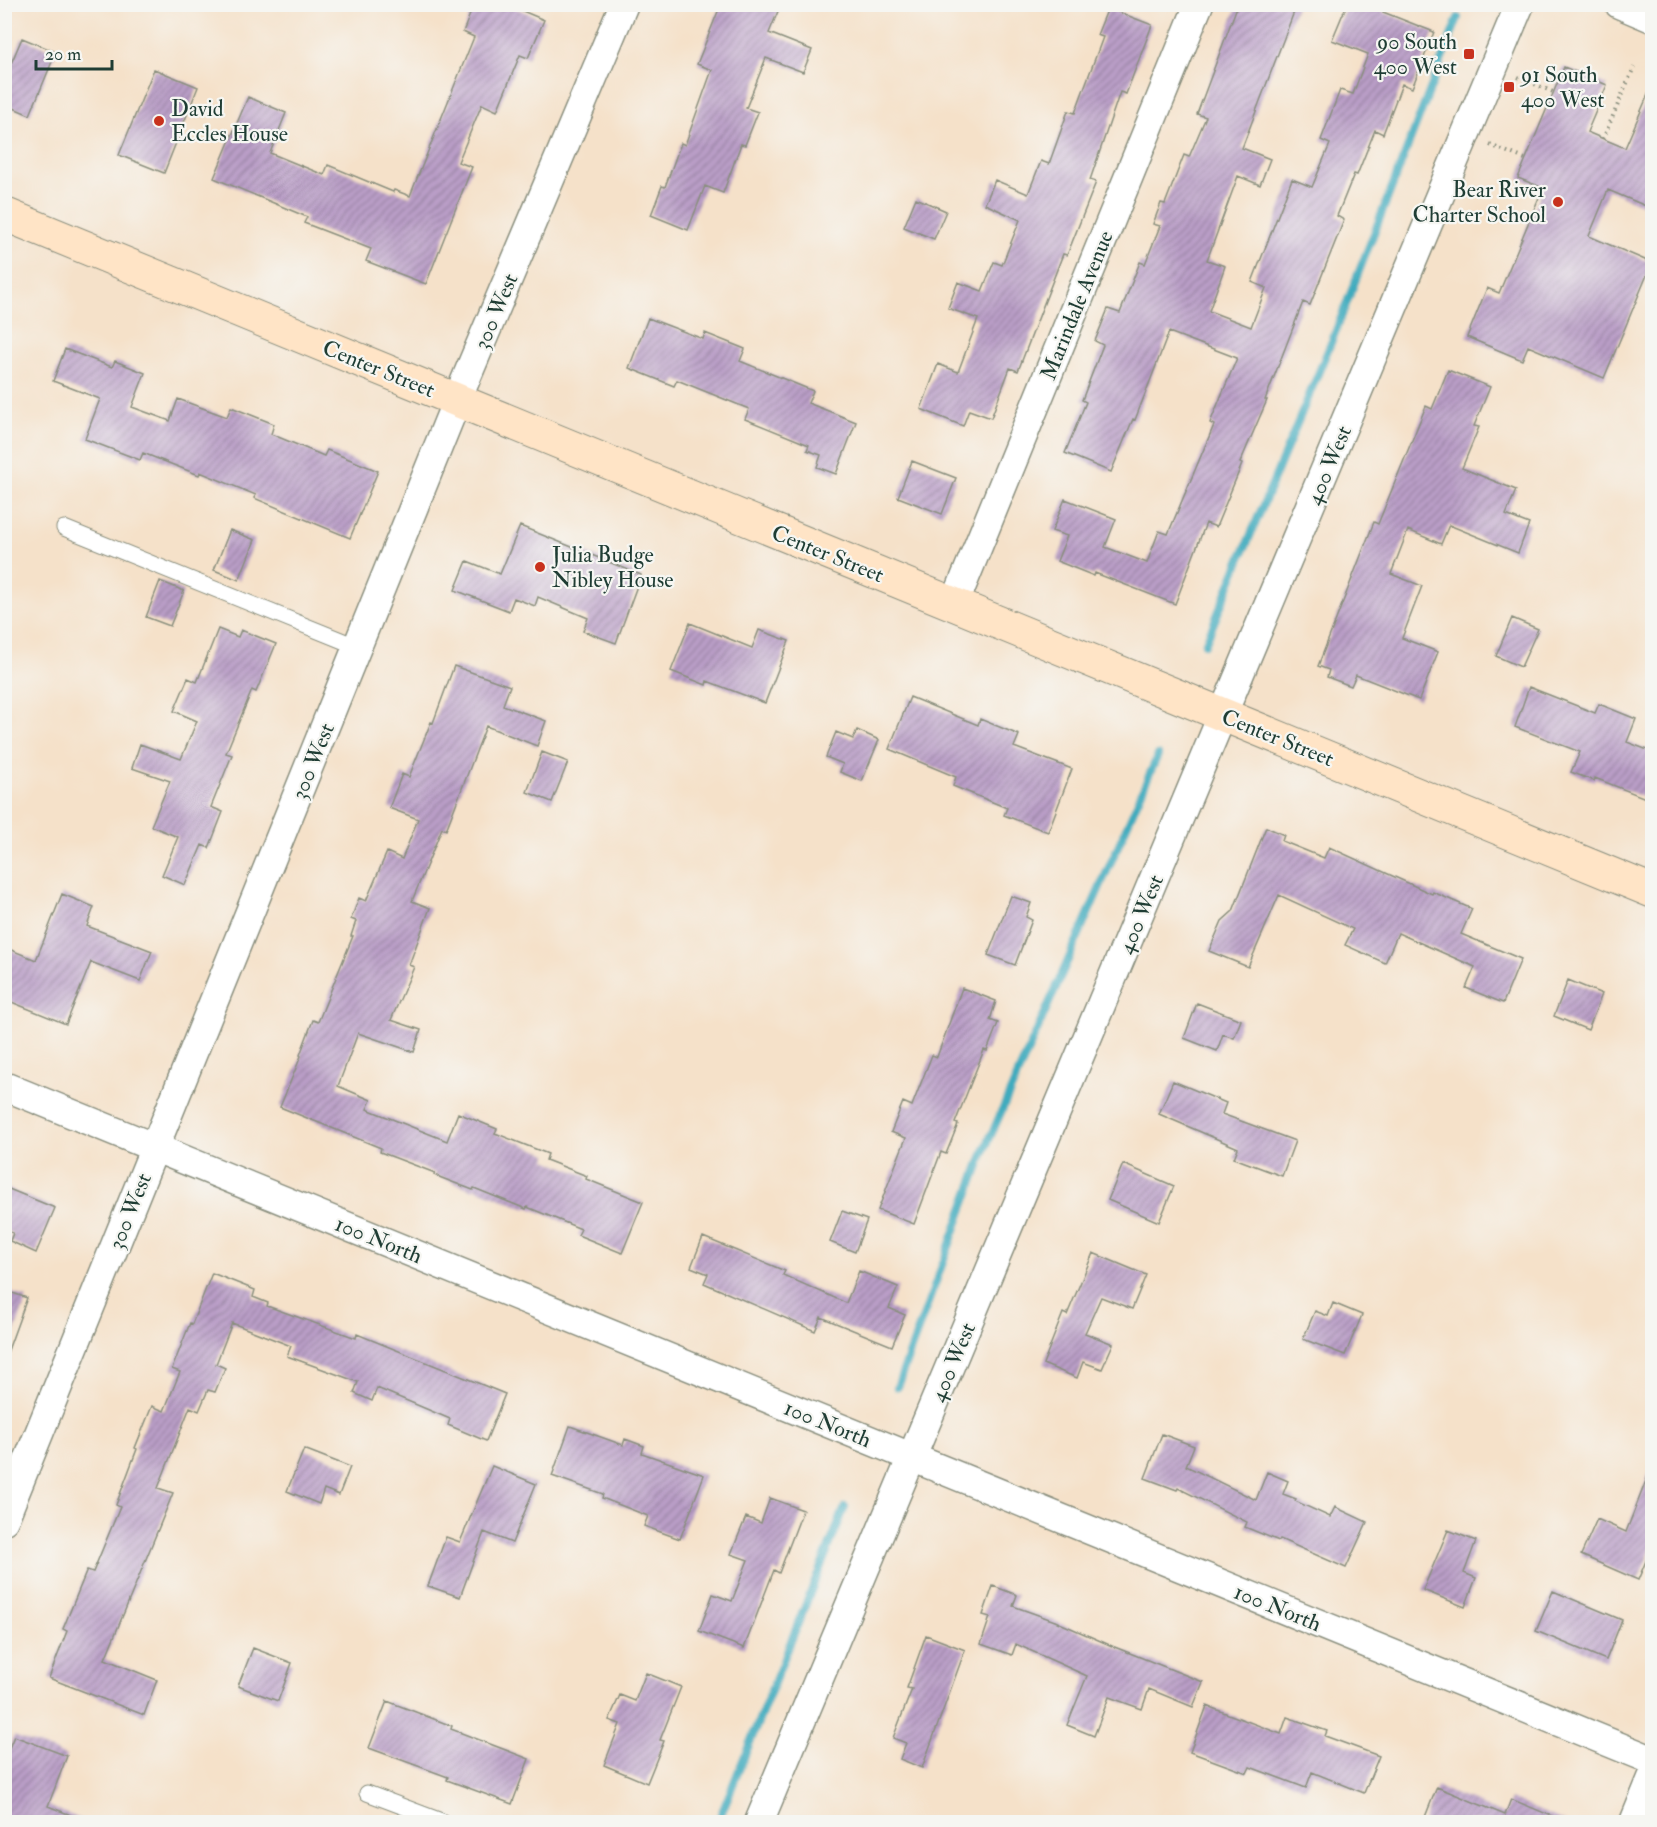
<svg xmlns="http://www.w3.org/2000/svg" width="1657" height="1827" font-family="'IM FELL Double Pica',serif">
<defs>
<pattern id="building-hatch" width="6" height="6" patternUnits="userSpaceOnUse" patternTransform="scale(1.5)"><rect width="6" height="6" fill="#ba9ec7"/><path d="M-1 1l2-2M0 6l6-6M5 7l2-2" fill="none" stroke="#9782a2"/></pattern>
</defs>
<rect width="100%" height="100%" fill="#f6f6f2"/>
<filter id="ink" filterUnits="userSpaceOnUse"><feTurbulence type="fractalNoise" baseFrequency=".0167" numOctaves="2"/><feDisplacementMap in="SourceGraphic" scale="12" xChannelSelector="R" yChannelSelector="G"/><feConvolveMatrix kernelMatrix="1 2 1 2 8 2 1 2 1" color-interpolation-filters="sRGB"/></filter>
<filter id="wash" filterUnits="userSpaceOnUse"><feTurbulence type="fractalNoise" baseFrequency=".008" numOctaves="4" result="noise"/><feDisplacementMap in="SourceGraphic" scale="24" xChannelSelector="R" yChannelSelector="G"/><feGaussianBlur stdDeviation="1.35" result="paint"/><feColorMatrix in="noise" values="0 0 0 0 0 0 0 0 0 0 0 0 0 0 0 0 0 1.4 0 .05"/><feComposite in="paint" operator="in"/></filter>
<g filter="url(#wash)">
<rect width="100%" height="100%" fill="#f5e1c9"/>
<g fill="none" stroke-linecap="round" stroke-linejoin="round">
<!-- stream -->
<path stroke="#3fabbe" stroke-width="8" d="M 1205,644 L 1333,338 L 1458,18
M 897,1387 L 985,1149 L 1158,755
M 718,1822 L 845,1507"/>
</g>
<g id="blocks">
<!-- building -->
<path fill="url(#building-hatch)" d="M 474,4 L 506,4 L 544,20 L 528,58 L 520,55 L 497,111 L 482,104 L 458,162 L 472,167 L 426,284 L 366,261 L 371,249 L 304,223 L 307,217 L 214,178 L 248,97 L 286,113 L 270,153 L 324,175 L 328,165 L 393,192 L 394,190 L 410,196 L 474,37 L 463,32 Z
M 721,4 L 781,4 L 769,33 L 812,50 L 803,72 L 766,58 L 746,108 L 758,112 L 745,145 L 741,144 L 723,193 L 705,186 L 688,230 L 651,215 L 662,186 L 665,187 L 681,143 L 685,145 L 712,70 L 697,64 Z
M 1238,4 L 1297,4 L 1242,148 L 1270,159 L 1260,185 L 1238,176 L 1207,260 L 1225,266 L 1209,311 L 1251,327 L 1266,288 L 1252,282 L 1292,179 L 1312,187 L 1330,144 L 1321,140 L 1340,90 L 1353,94 L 1368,54 L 1332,40 L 1347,4 L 1386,4 L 1383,12 L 1434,32 L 1412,88 L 1402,84 L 1383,134 L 1375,130 L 1357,175 L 1354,174 L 1337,216 L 1344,220 L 1310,305 L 1303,302 L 1265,400 L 1267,400 L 1240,463 L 1242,464 L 1216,527 L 1206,523 L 1175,604 L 1095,573 L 1094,576 L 1057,561 L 1067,536 L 1052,531 L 1065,499 L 1116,519 L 1105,547 L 1147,563 L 1159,531 L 1168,534 L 1214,425 L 1210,423 L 1237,358 L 1169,332 L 1135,420 L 1133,419 L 1111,472 L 1065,453 L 1086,402 L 1082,400 L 1103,345 L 1095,341 L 1108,309 L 1120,313 L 1140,262 L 1145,264 L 1160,226 L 1153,224 L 1161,203 L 1165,204 L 1184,155 L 1189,157 L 1206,117 L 1197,114 Z
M 1108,8 L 1152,25 L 1126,94 L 1120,92 L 1090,180 L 1096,182 L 1067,255 L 1063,254 L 1018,371 L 1010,368 L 991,418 L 969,410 L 963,426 L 921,409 L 938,364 L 958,372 L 978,319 L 948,308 L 958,282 L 982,291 L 994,262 L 1002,265 L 1020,220 L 985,204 L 995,180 L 1028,194 L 1041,161 L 1049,164 L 1068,111 L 1075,113 L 1103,37 L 1097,35 Z
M 22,38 L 56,52 L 30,115 L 4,104 L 4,80 Z
M 1564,67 L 1607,85 L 1587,132 L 1625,148 L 1653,83 L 1653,209 L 1608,190 L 1589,236 L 1652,263 L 1604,378 L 1528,346 L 1522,360 L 1467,337 L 1487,288 L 1499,293 L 1543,188 L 1518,178 Z
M 154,69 L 198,87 L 164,173 L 119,155 Z
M 916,198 L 946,211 L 934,239 L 904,227 Z
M 648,318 L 703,339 L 705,333 L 745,349 L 740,361 L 813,391 L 808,403 L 856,422 L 836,474 L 817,467 L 821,455 L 807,450 L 809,445 L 745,419 L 749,409 L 677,380 L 674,386 L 629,368 Z
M 65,349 L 112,367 L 115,361 L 145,373 L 132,407 L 170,421 L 178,399 L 227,417 L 231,407 L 274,424 L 271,434 L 324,456 L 327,450 L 378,471 L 350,538 L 254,498 L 256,495 L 200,472 L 199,475 L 143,453 L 140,460 L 85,439 L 100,399 L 53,381 Z
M 1448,370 L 1490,387 L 1474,426 L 1479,427 L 1462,468 L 1516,490 L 1506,515 L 1529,524 L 1518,553 L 1449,525 L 1441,544 L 1408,530 L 1391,574 L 1422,586 L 1402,638 L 1438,652 L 1419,700 L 1356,675 L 1351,686 L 1327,677 L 1329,670 L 1318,666 L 1374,522 L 1378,524 L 1426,406 L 1432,409 Z
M 912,461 L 956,478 L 942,514 L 898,497 Z
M 520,526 L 641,575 L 616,643 L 583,631 L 588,618 L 538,597 L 535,606 L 514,598 L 509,611 L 455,590 L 467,561 L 500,574 Z
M 230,530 L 255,540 L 239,580 L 214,570 Z
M 160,581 L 184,591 L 170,626 L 146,617 Z
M 1512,618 L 1538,629 L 1521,667 L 1496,656 Z
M 690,623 L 752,648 L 759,630 L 789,641 L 765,703 L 707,681 L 706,685 L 671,671 Z
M 218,629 L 238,637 L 241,630 L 276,644 L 256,692 L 252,690 L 226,753 L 232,755 L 211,807 L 223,812 L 209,848 L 202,845 L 185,885 L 162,875 L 178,837 L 151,826 L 170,781 L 132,768 L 140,744 L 181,759 L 197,721 L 174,711 L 188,678 L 197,682 Z
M 454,666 L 510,686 L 503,705 L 546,721 L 537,746 L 486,726 L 446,830 L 442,828 L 412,901 L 430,908 L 409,965 L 414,967 L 391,1020 L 421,1030 L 414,1052 L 358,1033 L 338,1086 L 371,1100 L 367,1109 L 447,1141 L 458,1113 L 497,1129 L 495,1133 L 548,1154 L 546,1160 L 587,1176 L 586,1179 L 643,1202 L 622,1253 L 578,1235 L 581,1229 L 527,1207 L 526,1209 L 474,1188 L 473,1190 L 434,1175 L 435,1173 L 380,1152 L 381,1148 L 280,1107 L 301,1056 L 300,1055 L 313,1020 L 318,1022 L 353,936 L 351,936 L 356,921 L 351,919 L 359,898 L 366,901 L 387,852 L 402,859 L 418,819 L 389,808 L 402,774 L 409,777 L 431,722 L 433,723 Z
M 1529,687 L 1595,713 L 1599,704 L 1636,719 L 1627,742 L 1653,752 L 1653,801 L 1595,778 L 1594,781 L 1571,772 L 1580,752 L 1515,727 Z
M 910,697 L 978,725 L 980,719 L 1019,735 L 1014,747 L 1072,769 L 1048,832 L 1004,815 L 1007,808 L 953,786 L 956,777 L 889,749 Z
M 857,730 L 879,740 L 862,781 L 840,772 L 843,764 L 826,757 L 836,732 L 853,739 Z
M 542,752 L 568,762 L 552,802 L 527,792 Z
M 1266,827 L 1284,835 L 1282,841 L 1324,858 L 1329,847 L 1432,894 L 1433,892 L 1472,909 L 1461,934 L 1521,959 L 1503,1003 L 1466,988 L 1475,967 L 1398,933 L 1385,963 L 1345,945 L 1353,929 L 1279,895 L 1248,967 L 1209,951 L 1222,921 L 1233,911 Z
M 62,894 L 94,907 L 87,926 L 152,951 L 140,981 L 91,962 L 66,1024 L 4,999 L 4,947 L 36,960 Z
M 1011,896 L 1031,903 L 1026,917 L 1032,920 L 1015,965 L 988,955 Z
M 1568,980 L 1602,994 L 1588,1030 L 1554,1016 Z
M 962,988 L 996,1001 L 990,1020 L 998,1023 L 987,1051 L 984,1050 L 955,1123 L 958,1124 L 946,1154 L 941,1152 L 914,1224 L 878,1210 L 906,1138 L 891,1132 L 903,1102 L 912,1106 L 932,1055 L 937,1057 Z
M 1197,1003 L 1241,1020 L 1234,1038 L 1223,1034 L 1217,1051 L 1184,1038 Z
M 1173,1081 L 1226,1103 L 1222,1114 L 1295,1141 L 1282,1176 L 1234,1158 L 1238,1148 L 1159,1114 Z
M 1123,1164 L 1174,1186 L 1159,1222 L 1108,1200 Z
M 4,1187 L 55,1208 L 36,1253 L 10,1241 L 13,1233 L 4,1230 Z
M 842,1211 L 867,1220 L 855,1252 L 830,1242 Z
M 703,1237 L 785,1271 L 783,1275 L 846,1303 L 859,1271 L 898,1287 L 889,1308 L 905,1315 L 892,1346 L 821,1317 L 815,1331 L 704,1283 L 708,1274 L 691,1267 Z
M 1093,1253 L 1146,1275 L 1132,1309 L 1101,1297 L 1085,1333 L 1113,1344 L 1102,1369 L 1083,1362 L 1077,1378 L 1043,1364 L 1063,1313 L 1067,1315 Z
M 212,1273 L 255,1290 L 253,1297 L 268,1303 L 267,1306 L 356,1338 L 357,1334 L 505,1394 L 486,1441 L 448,1425 L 450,1419 L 377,1388 L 372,1401 L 354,1393 L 358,1382 L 287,1356 L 291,1346 L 232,1323 L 216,1364 L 225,1368 L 215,1392 L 208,1390 L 199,1411 L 190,1407 L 158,1488 L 173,1493 L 105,1659 L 157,1680 L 144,1715 L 49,1678 L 67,1631 L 63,1629 L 87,1570 L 93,1572 L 120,1507 L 116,1505 L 137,1449 L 135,1448 L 152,1406 L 164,1411 L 180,1372 L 172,1369 L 190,1323 L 192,1324 Z
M 4,1290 L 27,1298 L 7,1353 L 4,1352 Z
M 1333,1303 L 1362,1315 L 1345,1355 L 1303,1339 L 1315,1311 L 1328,1316 Z
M 570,1426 L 623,1445 L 625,1439 L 644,1446 L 642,1453 L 704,1475 L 680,1539 L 644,1526 L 648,1516 L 602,1498 L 603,1494 L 552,1476 Z
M 1162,1434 L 1194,1446 L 1186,1466 L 1256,1500 L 1267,1472 L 1288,1481 L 1283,1494 L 1296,1499 L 1295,1501 L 1330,1517 L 1335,1507 L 1367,1522 L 1346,1568 L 1280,1539 L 1279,1541 L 1245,1527 L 1247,1522 L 1178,1488 L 1177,1490 L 1145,1478 Z
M 304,1449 L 350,1467 L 339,1495 L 324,1489 L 319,1504 L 287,1491 Z
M 492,1466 L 536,1484 L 512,1543 L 484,1532 L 460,1597 L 428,1586 L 446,1537 L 460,1542 Z
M 1651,1468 L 1653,1544 L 1638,1580 L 1581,1555 L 1597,1519 L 1626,1532 Z
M 770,1498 L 803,1510 L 779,1573 L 774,1570 L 744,1648 L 699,1631 L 713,1594 L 732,1601 L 748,1560 L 731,1554 L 746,1517 L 761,1523 Z
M 1448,1530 L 1476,1541 L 1464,1573 L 1476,1578 L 1465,1607 L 1423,1590 Z
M 993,1586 L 1017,1595 L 1013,1606 L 1055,1621 L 1112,1646 L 1203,1682 L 1193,1707 L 1149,1689 L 1142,1709 L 1109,1697 L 1094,1736 L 1067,1725 L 1087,1676 L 1016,1644 L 1012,1655 L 981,1644 L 990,1617 L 983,1615 Z
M 1553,1591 L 1622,1620 L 1606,1660 L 1536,1631 Z
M 926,1635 L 965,1650 L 922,1768 L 900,1759 L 906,1743 L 893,1738 L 912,1689 L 907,1688 Z
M 253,1648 L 292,1663 L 278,1701 L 238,1686 Z
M 646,1673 L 681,1687 L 660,1740 L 664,1741 L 647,1783 L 604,1765 L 620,1724 L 609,1720 L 620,1695 L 635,1701 Z
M 387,1701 L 452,1726 L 451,1729 L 529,1759 L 512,1804 L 447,1780 L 448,1777 L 369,1748 Z
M 1207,1706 L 1281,1734 L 1287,1717 L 1327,1731 L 1325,1736 L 1379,1756 L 1364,1793 L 1312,1772 L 1306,1788 L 1250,1767 L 1247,1773 L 1190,1752 Z
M 14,1736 L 67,1756 L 48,1806 L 88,1822 L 4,1822 L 4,1760 Z
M 1437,1787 L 1505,1815 L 1511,1799 L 1566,1822 L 1423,1822 Z"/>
</g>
</g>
<g filter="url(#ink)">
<use href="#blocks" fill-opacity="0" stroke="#8a8f7e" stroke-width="1.5"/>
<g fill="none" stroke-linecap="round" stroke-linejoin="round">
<defs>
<path id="lane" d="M 64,528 L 358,647
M 367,1793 L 444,1822"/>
<path id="street" d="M 1619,4 L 1652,18
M 954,605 L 1199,4
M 4,1086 L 1652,1760
M 4,1520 L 457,400 L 624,4
M 759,1822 L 1520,4
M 1634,1822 L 1652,1778"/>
<path id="secondary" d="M 4,214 L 1652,891"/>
</defs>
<!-- lane casing -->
<use href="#lane" stroke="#8a8f7e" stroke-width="17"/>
<!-- street casing -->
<use href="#street" stroke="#8a8f7e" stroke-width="31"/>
<!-- secondary casing -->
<use href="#secondary" stroke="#8a8f7e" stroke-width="35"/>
<!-- path -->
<path stroke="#8a8f7e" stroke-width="4" stroke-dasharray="1.5 4.5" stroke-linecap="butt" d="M 1518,77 L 1553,92
M 1603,139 L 1634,67
M 1490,145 L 1525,159
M 1651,271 L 1652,272"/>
<!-- lane -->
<use href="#lane" stroke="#fff" stroke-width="15"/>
<!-- street -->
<use href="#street" stroke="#fff" stroke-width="28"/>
<!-- secondary -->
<use href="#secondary" stroke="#ffe4c6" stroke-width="33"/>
</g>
</g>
<!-- markers -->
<g fill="#c8321e" stroke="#f6f6f2" stroke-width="2">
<rect x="1463" y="48" width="12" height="12" rx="3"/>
<rect x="1503" y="81" width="12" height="12" rx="3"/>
<circle cx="159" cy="121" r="6"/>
<circle cx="1558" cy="202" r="6"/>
<circle cx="540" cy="567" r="6"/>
</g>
<g text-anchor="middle" stroke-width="4.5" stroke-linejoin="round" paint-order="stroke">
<!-- poi labels -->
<g font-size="22" fill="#1f3d34" stroke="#f6f6f2" text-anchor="start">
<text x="1457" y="49" text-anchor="end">90 South<tspan x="1457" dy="25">400 West</tspan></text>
<text x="1521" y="82">91 South<tspan x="1521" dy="25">400 West</tspan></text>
<text x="171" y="116">David<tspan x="171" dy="25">Eccles House</tspan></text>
<text x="1546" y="197" text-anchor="end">Bear River<tspan x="1546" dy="25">Charter School</tspan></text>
<text x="552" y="562">Julia Budge<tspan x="552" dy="25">Nibley House</tspan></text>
</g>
<!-- street labels -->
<g font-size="22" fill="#1f3d34" stroke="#f6f6f2">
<text transform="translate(1076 305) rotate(-68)" y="8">Marindale Avenue</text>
<text transform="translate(495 311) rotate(-67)" y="8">300 West</text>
<text transform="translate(379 368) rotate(22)" y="8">Center Street</text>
<text transform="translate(1328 465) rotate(-67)" y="8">400 West</text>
<text transform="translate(828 553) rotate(22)" y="8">Center Street</text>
<text transform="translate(1278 737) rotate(22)" y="8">Center Street</text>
<text transform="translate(312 761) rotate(-68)" y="8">300 West</text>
<text transform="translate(1140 914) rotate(-67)" y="8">400 West</text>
<text transform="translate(129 1211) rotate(-68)" y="8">300 West</text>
<text transform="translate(379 1239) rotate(22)" y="8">100 North</text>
<text transform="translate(952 1362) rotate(-67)" y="8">400 West</text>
<text transform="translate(828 1423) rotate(22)" y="8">100 North</text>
<text transform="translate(1278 1607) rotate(22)" y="8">100 North</text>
</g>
</g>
<!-- margin -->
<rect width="1657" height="1827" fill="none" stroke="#f6f6f2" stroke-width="24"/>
<!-- scale -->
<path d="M36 60v9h76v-9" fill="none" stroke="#1f3d34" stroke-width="3"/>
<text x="45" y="60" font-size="18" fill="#1f3d34" stroke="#f6f6f2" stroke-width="4.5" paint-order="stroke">20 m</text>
</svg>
